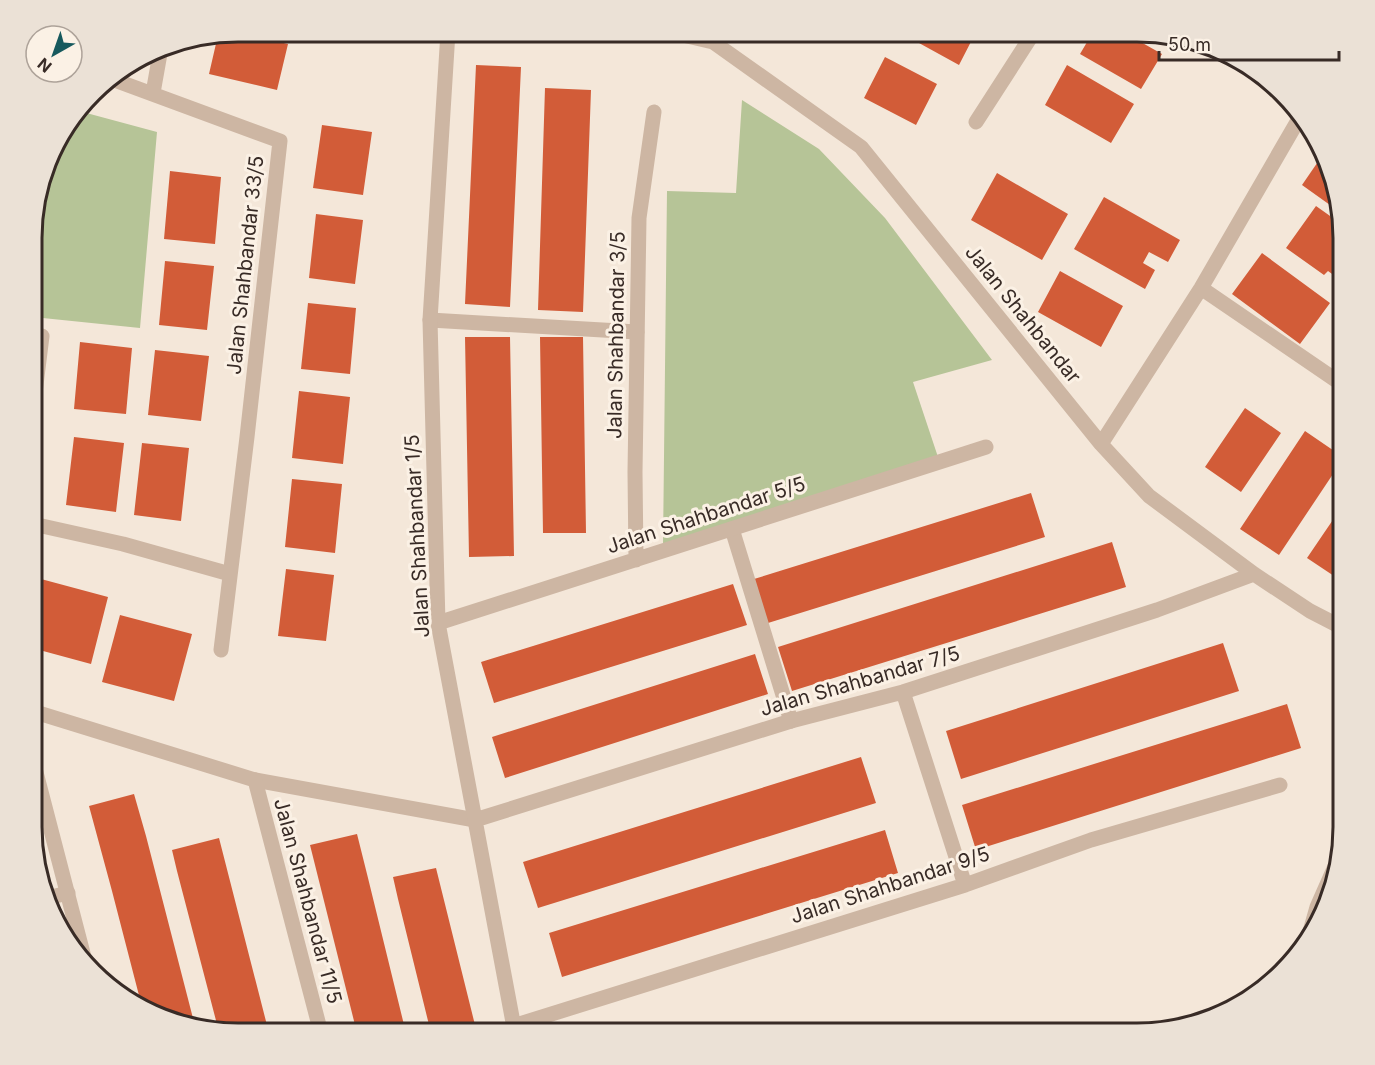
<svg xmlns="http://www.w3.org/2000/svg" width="1375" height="1065" font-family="Inter,sans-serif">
<rect width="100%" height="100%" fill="#f4e7d9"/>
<!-- green -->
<path fill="#b6c497" d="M 742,100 L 819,149 L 885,218 L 992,360 L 913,382 L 938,457 L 663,545 L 667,191 L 736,193 Z
M 79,111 L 157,132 L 140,328 L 33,317 L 33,211 L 59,135 Z"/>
<!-- building -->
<path fill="#d25c38" d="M 237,32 L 288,44 L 277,90 L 209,74 L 218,35 Z
M 899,32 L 976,32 L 959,65 Z
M 1093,32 L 1123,32 L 1162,54 L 1141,89 L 1080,54 Z
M 885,57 L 937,84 L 916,125 L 864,98 Z
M 476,65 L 521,67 L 510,307 L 465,304 Z
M 1067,65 L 1134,104 L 1111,143 L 1045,105 Z
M 545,88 L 591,90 L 583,312 L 538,310 Z
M 322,125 L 372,132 L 363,195 L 313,188 Z
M 1324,153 L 1337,210 L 1302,185 Z
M 170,171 L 221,177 L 215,244 L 164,239 Z
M 997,173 L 1068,214 L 1042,260 L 971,220 Z
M 1104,197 L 1180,240 L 1168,262 L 1149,252 L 1143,263 L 1155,270 L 1145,289 L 1074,249 Z
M 1316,206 L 1340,223 L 1343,238 L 1343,282 L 1328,271 L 1324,275 L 1286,248 Z
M 316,214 L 363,220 L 355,284 L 309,278 Z
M 1262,253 L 1330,303 L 1300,344 L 1232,294 Z
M 165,261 L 214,266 L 207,330 L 159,325 Z
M 1060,271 L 1123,306 L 1101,347 L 1038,312 Z
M 308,303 L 356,308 L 350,374 L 301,369 Z
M 1343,329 L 1343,350 L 1334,343 Z
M 465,337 L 510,337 L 514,556 L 469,557 Z
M 540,337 L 583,337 L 586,533 L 543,533 Z
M 80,342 L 132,348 L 126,414 L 74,409 Z
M 155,350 L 209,356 L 201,421 L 148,415 Z
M 299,391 L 350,397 L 343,464 L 292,458 Z
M 1245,408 L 1281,433 L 1241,492 L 1205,467 Z
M 1305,431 L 1343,457 L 1343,459 L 1279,555 L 1240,529 Z
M 74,437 L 124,443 L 116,512 L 66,505 Z
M 142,443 L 189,448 L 181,521 L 134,515 Z
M 292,479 L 342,484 L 335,553 L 285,547 Z
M 1031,493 L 1045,537 L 768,623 L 754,579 Z
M 1343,505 L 1343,582 L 1307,558 Z
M 1112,542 L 1126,587 L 792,691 L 778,647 Z
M 286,569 L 334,575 L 326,641 L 278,636 Z
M 41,579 L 108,597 L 91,664 L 32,648 L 32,609 Z
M 733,584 L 747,625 L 494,703 L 481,662 Z
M 120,615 L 192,634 L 174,701 L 102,682 Z
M 1223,643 L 1239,691 L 961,779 L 946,731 Z
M 755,654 L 768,694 L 505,778 L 492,737 Z
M 1287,704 L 1301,748 L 976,850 L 962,805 Z
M 861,757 L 876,803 L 538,908 L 523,862 Z
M 134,794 L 146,836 L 195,1026 L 159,1018 L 142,1007 L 112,891 L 89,806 Z
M 885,830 L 898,873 L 562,977 L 549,933 Z
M 357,834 L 368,878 L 406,1033 L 357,1033 L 310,845 Z
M 219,838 L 241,924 L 269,1033 L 225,1033 L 219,1032 L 177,871 L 172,850 Z
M 436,868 L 473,1017 L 477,1033 L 431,1033 L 398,899 L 393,877 Z"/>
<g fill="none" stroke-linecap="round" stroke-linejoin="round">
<!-- service -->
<path stroke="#cdb6a3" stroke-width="15" d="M 430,320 L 637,332
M 732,529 L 791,721
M 255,780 L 475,820
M 47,898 L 68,893"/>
<!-- minor -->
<path stroke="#cdb6a3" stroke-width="15" d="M 448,32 L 430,320 L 438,623 L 515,1033
M 670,32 L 713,42 L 861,147 L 1101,444 L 1149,496 L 1254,574 L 1310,611 L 1343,628
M 109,78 L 280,141 L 247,437 L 221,650
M 153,93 L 161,48
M 976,122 L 1034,32
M 1201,288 L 1343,385
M 33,409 L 42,336
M 1101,444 L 1201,288 L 1300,117
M 33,524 L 123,544 L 230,574
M 636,560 L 635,472 L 639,218 L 654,112
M 438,623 L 986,447
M 903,692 L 965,885
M 32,711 L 255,780 L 321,1033
M 32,757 L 85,961
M 475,820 L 791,721 L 903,692 L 1157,610 L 1254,574
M 513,1026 L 965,885 L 1091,840 L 1280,785"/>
<!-- tertiary -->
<path stroke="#cdb6a3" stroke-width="15" d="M 1309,935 L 1317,907 L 1340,855"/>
</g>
<g text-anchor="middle" stroke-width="6" stroke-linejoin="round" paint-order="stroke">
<!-- street labels -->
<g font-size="20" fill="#382b26" stroke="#fbf1e5">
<text transform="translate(245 265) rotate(-84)" y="7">Jalan Shahbandar 33/5</text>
<text transform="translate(1023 314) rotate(51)" y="7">Jalan Shahbandar</text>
<text transform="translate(616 335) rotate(-89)" y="7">Jalan Shahbandar 3/5</text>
<text transform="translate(706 515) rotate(-18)" y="7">Jalan Shahbandar 5/5</text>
<text transform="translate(417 536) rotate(-93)" y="7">Jalan Shahbandar 1/5</text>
<text transform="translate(860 681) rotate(-16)" y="7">Jalan Shahbandar 7/5</text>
<text transform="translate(890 885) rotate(-18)" y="7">Jalan Shahbandar 9/5</text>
<text transform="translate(308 901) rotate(75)" y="7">Jalan Shahbandar 11/5</text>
</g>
</g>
<!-- crop -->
<path d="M0 0H1375V1065H0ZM238 42H1137A196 196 0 0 1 1333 238V827A196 196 0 0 1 1137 1023H238A196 196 0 0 1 42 827V238A196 196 0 0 1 238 42Z" fill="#ebe1d6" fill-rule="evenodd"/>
<path fill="none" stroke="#382b26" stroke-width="3" d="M238 42H1137A196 196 0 0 1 1333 238V827A196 196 0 0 1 1137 1023H238A196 196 0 0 1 42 827V238A196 196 0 0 1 238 42Z"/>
<!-- north arrow -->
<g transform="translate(54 54) rotate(220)"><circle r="28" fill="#fbf1e5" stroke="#ada299" stroke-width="1.5"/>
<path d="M0-4.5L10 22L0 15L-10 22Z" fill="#17595d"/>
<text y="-9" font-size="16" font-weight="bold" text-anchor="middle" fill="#382b26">N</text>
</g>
<!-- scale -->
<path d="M1159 51v9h180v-9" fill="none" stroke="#382b26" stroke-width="3"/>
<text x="1168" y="51" font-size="18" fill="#382b26" stroke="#fbf1e5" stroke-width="4.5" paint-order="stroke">50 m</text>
</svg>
